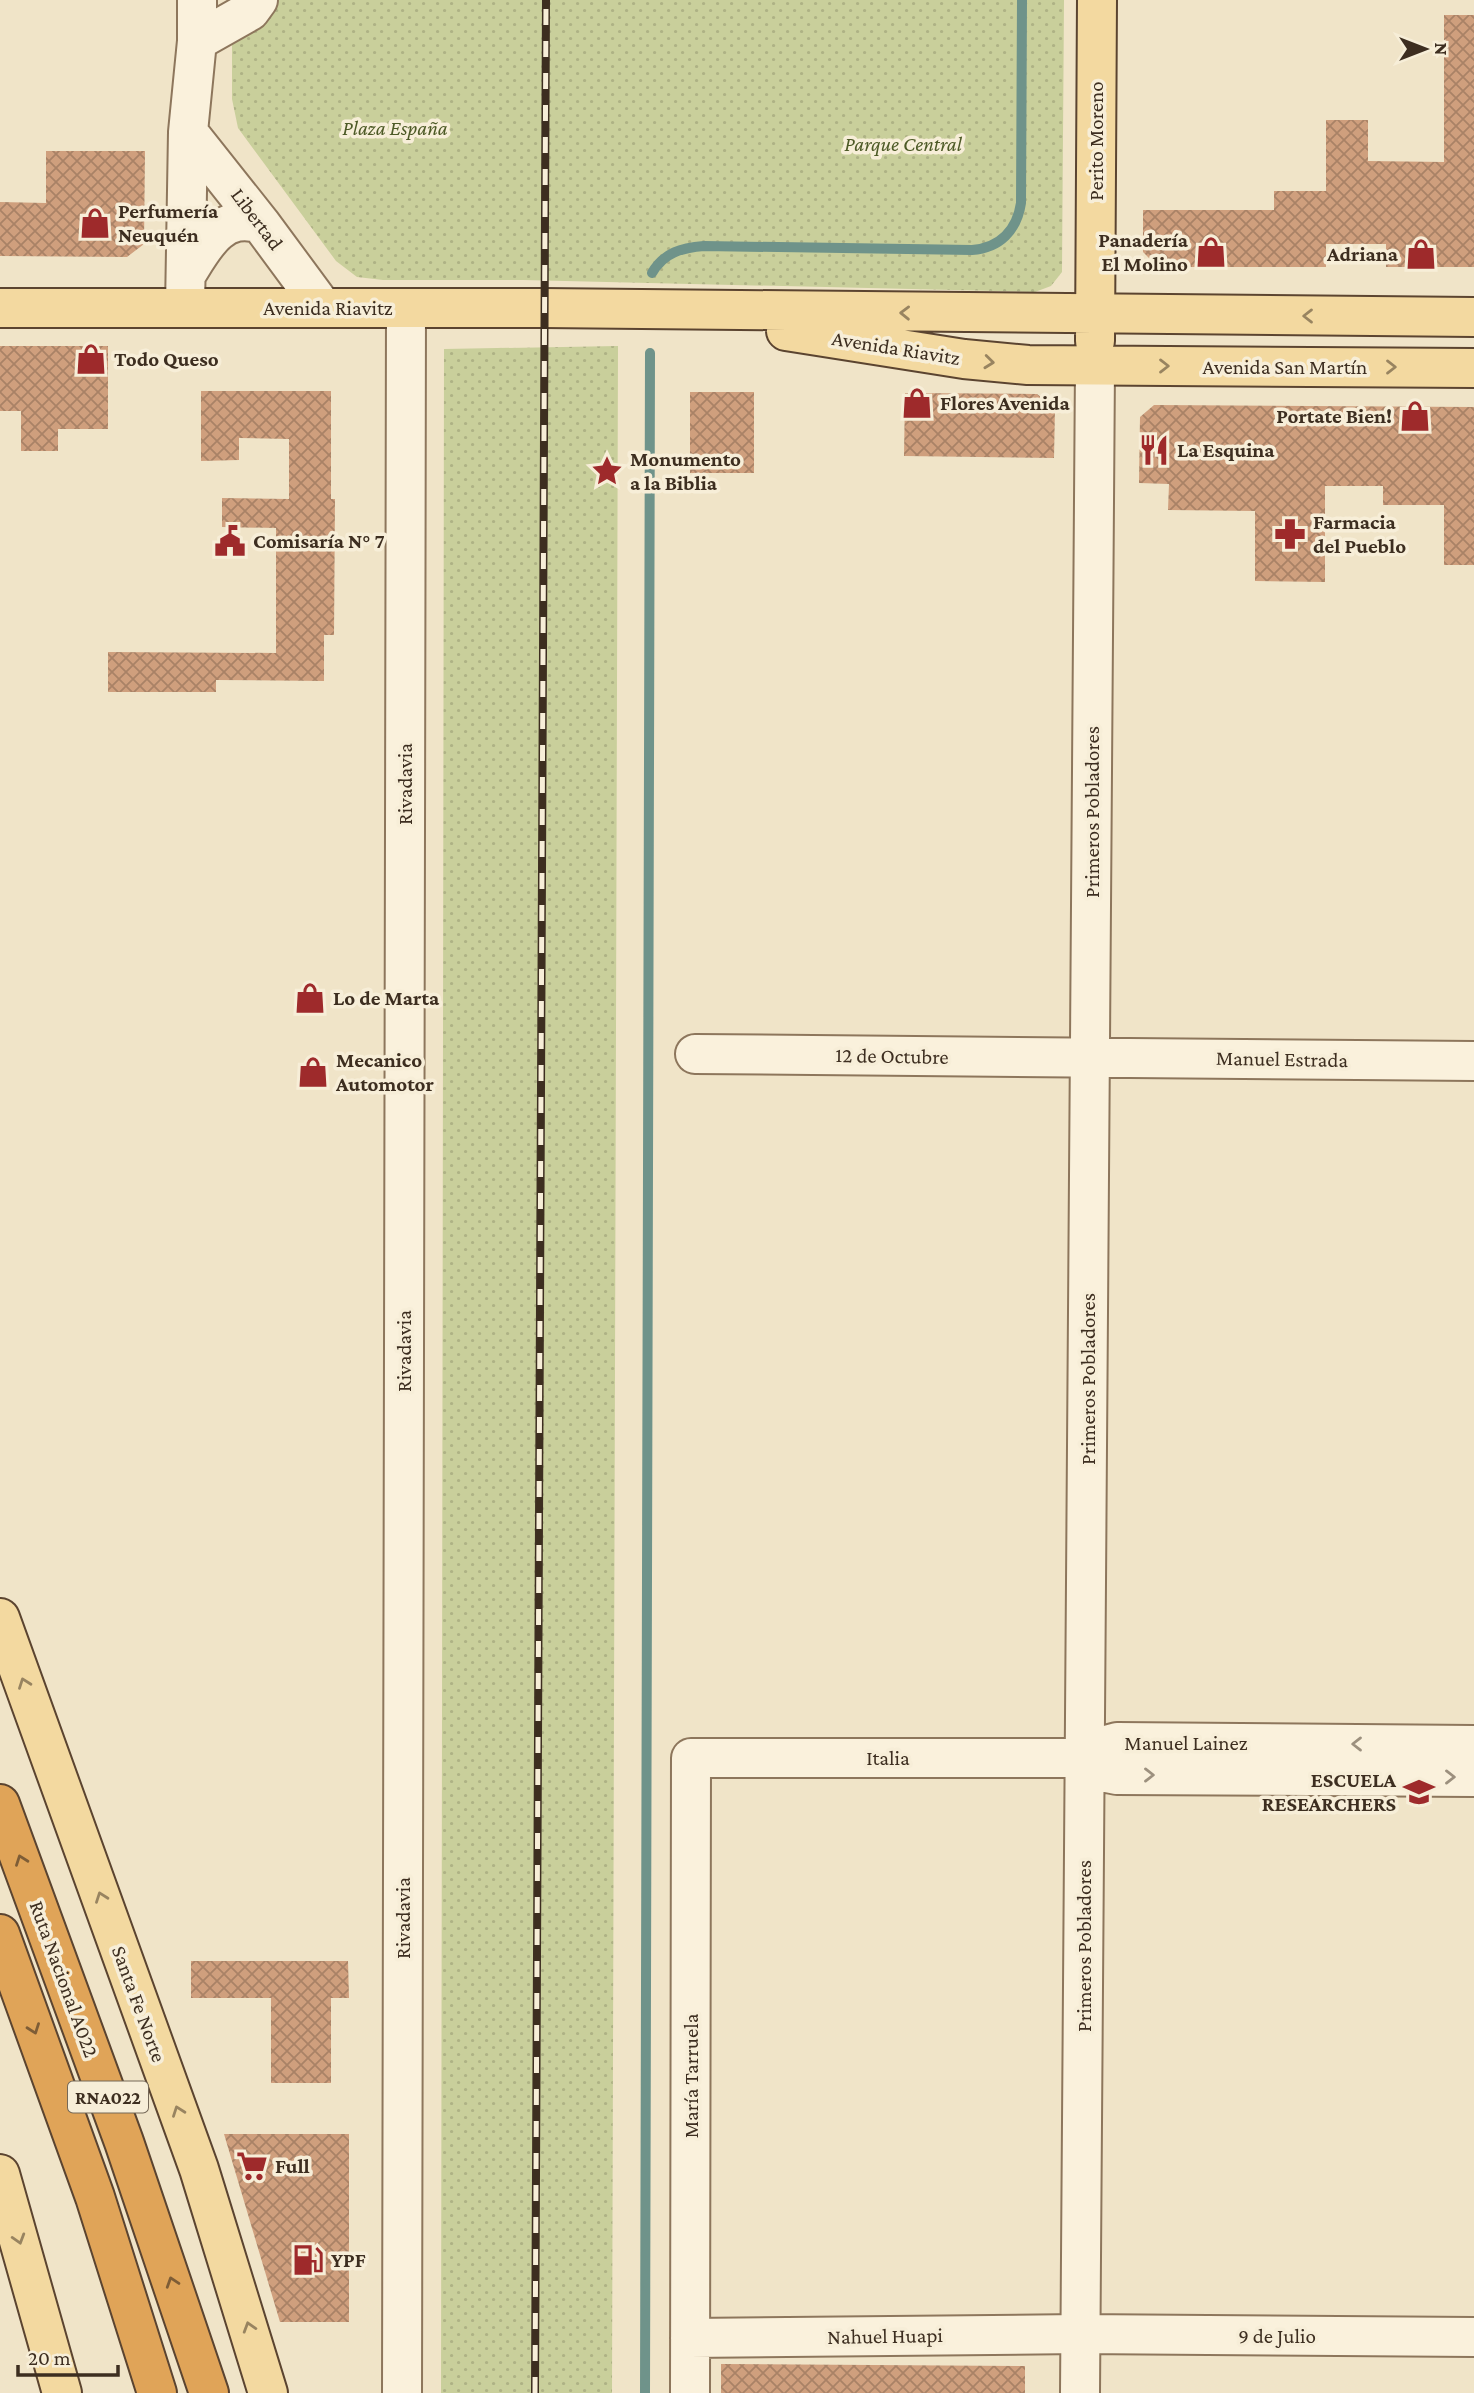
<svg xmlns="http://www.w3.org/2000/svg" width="1474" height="2393" font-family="'Crimson Pro',serif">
<defs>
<pattern id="park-dots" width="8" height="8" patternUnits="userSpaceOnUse" patternTransform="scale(1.75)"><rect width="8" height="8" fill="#c9cf9b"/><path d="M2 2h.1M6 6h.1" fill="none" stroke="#aeb285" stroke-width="1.8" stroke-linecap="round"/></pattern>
<pattern id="building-cross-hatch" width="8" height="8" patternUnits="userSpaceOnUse" patternTransform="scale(1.75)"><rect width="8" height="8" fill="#cf9f7d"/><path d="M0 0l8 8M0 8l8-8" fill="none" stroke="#a98266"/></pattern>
</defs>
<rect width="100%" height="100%" fill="#f0e4c8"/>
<!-- park -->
<path fill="url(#park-dots)" d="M 232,0 L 1064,0 L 1062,272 L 1051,286 L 1035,292 L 523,280 L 383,280 L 357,277 L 336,261 L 238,128 L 232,99 Z
M 618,346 L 612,2393 L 441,2393 L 444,349 Z"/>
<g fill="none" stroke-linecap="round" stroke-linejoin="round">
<!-- stream -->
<path stroke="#6f938a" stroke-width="10" d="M 652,273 C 664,252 682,248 704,246 L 972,250 C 1000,248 1017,230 1021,203 L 1022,0
M 645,2393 L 650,353"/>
</g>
<!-- building -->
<path fill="url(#building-cross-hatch)" d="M 1444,15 L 1474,15 L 1474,267 L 1386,267 L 1386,244 L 1326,244 L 1326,267 L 1158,267 L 1143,252 L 1143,210 L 1274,210 L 1274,191 L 1326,191 L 1326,120 L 1368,120 L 1368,161 L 1444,162 Z
M 46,151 L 145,151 L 144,244 L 127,257 L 0,256 L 0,202 L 46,203 Z
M 0,346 L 108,346 L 108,429 L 58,429 L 58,451 L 21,451 L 21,411 L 0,411 Z
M 201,391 L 331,391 L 331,499 L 335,499 L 334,635 L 324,635 L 324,681 L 216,680 L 216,692 L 108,692 L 108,652 L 276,653 L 276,528 L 222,527 L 222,498 L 289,499 L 289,439 L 239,438 L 239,460 L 201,461 Z
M 690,392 L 754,392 L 754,473 L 690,473 Z
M 905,393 L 1037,394 L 1055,408 L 1054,458 L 904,456 Z
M 1154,405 L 1474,407 L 1474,565 L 1444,565 L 1444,505 L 1383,505 L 1383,486 L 1325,486 L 1325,582 L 1255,581 L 1255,511 L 1168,510 L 1169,484 L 1139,483 L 1140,417 Z
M 191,1961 L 348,1961 L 349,1998 L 331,1998 L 331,2083 L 271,2083 L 271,1998 L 191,1998 Z
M 224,2134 L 349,2134 L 349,2322 L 280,2322 Z
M 721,2364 L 1025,2366 L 1025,2393 L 721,2393 Z"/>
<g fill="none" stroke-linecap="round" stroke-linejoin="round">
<defs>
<path id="minor" d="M 197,41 L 250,11 L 258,0
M 188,132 L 261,224 L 323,308
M 186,275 C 204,246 221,211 261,224
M 185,308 L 188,132 L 197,41 L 197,0
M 695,1054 L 1474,1061
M 1085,1758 L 1107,1773 L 1117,1775 L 1474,1777
M 1085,1758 L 1106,1745 L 1117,1742 L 1474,1745
M 690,2338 L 1080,2334 L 1474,2337
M 402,2393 L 406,308
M 690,2393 L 691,1758 L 1085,1758
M 1080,2393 L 1095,366"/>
<path id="major" d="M 0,308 L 544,308 L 1474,317
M 786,331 L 964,359 L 1028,365 L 1474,368
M 1095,341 L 1097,0
M 0,1618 L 199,2169 L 268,2393
M 0,2174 L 62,2393"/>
<path id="highway" d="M 0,1804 L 124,2142 L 209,2393
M 0,1934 L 95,2197 L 157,2393"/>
</defs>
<!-- minor casing -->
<use href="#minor" stroke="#8d765c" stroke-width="42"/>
<!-- major casing -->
<use href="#major" stroke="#5b4430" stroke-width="42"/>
<!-- highway casing -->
<use href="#highway" stroke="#5b4430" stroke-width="42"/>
<!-- minor -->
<use href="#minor" stroke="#faf1dc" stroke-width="38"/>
<!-- major -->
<use href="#major" stroke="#f3d9a0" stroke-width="38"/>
<!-- highway -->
<use href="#highway" stroke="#e0a458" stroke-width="38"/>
<defs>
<path id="rail" d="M 535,2393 L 546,0"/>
</defs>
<!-- rail casing -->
<use href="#rail" stroke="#3d2e20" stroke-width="8"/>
<!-- rail -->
<use href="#rail" stroke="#f7eed8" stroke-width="5" stroke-dasharray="16" stroke-linecap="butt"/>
</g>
<!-- one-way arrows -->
<defs><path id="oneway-chevron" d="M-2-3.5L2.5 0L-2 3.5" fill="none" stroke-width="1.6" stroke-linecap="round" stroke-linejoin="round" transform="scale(1.75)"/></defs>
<g stroke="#988460">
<use href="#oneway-chevron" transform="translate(905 313) rotate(-179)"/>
<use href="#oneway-chevron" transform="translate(1308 316) rotate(-180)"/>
<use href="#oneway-chevron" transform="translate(989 362) rotate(6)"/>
<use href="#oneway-chevron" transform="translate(1164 366)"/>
<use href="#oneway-chevron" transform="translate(1391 367)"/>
<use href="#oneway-chevron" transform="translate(24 1683) rotate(-110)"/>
<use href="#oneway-chevron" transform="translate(101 1897) rotate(-110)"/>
<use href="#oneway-chevron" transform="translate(178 2111) rotate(-110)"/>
<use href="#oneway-chevron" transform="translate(19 2239) rotate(73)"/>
<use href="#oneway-chevron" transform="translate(249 2327) rotate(-107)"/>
</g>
<g stroke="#9c907e">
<use href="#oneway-chevron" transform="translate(1357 1744) rotate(-180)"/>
<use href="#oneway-chevron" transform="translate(1149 1775)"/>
<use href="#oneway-chevron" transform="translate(1450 1777)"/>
</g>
<g stroke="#7e5d36">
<use href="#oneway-chevron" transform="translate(21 1860) rotate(-110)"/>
<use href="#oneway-chevron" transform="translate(34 2029) rotate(70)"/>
<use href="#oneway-chevron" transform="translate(172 2282) rotate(-108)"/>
</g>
<!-- icons -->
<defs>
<symbol id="shop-bare" viewBox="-9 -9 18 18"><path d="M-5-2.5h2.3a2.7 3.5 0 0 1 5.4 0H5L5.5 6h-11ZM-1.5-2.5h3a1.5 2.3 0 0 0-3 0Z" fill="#9e2a2b" stroke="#f7eed8" stroke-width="2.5" paint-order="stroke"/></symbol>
<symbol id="restaurant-bare" viewBox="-9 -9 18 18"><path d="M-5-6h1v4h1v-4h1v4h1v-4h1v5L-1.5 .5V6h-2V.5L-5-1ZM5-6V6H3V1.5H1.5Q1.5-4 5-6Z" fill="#9e2a2b" stroke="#f7eed8" stroke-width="2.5" paint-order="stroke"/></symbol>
<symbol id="sight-bare" viewBox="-9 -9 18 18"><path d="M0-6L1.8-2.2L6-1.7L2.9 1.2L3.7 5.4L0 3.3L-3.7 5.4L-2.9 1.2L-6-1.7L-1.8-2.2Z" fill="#9e2a2b" stroke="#f7eed8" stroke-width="2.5" paint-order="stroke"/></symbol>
<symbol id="pharmacy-bare" viewBox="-9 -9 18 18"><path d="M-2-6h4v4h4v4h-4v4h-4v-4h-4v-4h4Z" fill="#9e2a2b" stroke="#f7eed8" stroke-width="2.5" paint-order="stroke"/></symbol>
<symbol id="civic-bare" viewBox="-9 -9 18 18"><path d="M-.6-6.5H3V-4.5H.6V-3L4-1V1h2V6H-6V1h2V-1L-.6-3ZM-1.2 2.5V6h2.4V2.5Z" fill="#9e2a2b" stroke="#f7eed8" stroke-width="2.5" paint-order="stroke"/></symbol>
<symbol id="school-bare" viewBox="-9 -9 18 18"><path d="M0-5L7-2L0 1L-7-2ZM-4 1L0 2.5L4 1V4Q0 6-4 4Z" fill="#9e2a2b" stroke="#f7eed8" stroke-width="2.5" paint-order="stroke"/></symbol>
<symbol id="supermarket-bare" viewBox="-9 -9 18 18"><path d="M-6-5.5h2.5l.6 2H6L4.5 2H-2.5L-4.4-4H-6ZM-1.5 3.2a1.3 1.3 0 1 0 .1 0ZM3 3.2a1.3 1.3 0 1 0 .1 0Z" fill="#9e2a2b" stroke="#f7eed8" stroke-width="2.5" paint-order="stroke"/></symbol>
<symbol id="fuel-bare" viewBox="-9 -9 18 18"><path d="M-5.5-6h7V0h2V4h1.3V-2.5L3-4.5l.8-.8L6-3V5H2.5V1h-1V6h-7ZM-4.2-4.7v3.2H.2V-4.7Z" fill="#9e2a2b" stroke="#f7eed8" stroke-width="2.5" paint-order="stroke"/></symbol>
</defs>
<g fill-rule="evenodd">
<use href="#shop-bare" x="73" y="201" width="44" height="44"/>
<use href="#shop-bare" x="1189" y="230" width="44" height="44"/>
<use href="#shop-bare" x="1399" y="232" width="44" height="44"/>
<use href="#shop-bare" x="69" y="337" width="44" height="44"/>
<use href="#shop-bare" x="895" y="381" width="44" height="44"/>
<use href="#shop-bare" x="1393" y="394" width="44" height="44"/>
<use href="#restaurant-bare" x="1132" y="428" width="44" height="44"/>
<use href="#sight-bare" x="585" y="449" width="44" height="44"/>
<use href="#pharmacy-bare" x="1268" y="512" width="44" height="44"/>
<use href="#civic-bare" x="208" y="519" width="44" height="44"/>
<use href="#shop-bare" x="288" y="976" width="44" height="44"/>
<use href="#shop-bare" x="291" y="1050" width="44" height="44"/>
<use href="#school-bare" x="1397" y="1770" width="44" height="44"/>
<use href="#supermarket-bare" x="230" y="2144" width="44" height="44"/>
<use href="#fuel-bare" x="286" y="2238" width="44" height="44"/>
</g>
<g text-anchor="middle" stroke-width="7" stroke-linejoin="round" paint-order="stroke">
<!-- shield labels -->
<rect fill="#f7eed8" stroke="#756857" stroke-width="2" x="68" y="2081.5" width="80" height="31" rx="5"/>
<g font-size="19" font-weight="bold" fill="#3d2e20">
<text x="108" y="2104">RNA022</text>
</g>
<!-- park labels -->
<g font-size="21" font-style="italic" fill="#4d5a26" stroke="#f7eed8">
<text x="395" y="135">Plaza España</text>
<text x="903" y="151">Parque Central</text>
</g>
<!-- street labels -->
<g font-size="21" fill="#3d2e20" stroke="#f7eed8">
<text transform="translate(1096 141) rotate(-90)" y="7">Perito Moreno</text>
<text transform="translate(257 219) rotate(53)" y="7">Libertad</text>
<text x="328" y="315">Avenida Riavitz</text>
<text transform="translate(896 348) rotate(9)" y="7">Avenida Riavitz</text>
<text x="1285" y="374">Avenida San Martín</text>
<text transform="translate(405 784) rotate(-90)" y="7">Rivadavia</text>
<text transform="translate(1092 812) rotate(-90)" y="7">Primeros Pobladores</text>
<text transform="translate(892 1056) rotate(1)" y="7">12 de Octubre</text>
<text transform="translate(1282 1059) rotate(1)" y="7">Manuel Estrada</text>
<text transform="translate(404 1351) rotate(-90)" y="7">Rivadavia</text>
<text transform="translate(1088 1379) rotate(-90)" y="7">Primeros Pobladores</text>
<text x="1186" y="1750">Manuel Lainez</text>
<text x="888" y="1765">Italia</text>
<text transform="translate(403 1918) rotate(-90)" y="7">Rivadavia</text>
<text transform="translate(1084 1946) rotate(-90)" y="7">Primeros Pobladores</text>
<text transform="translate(64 1979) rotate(70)" y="7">Ruta Nacional A022</text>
<text transform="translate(139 2004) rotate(70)" y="7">Santa Fe Norte</text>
<text transform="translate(691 2076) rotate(-90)" y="7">María Tarruela</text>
<text transform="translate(885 2336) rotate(-1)" y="7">Nahuel Huapi</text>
<text x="1277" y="2343">9 de Julio</text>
</g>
<!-- poi labels -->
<g font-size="21" font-weight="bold" fill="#3d2e20" stroke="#f7eed8" text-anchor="start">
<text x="118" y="218">Perfumería<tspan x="118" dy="24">Neuquén</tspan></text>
<text x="1188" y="247" text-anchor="end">Panadería<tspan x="1188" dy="24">El Molino</tspan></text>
<text x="1398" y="261" text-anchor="end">Adriana</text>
<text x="114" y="366">Todo Queso</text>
<text x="940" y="410">Flores Avenida</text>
<text x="1392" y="423" text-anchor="end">Portate Bien!</text>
<text x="1177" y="457">La Esquina</text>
<text x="630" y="466">Monumento<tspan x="630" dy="24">a la Biblia</tspan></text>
<text x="1313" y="529">Farmacia<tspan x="1313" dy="24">del Pueblo</tspan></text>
<text x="253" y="548">Comisaría N° 7</text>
<text x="333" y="1005">Lo de Marta</text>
<text x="336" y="1067">Mecanico<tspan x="336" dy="24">Automotor</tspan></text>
<text x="1396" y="1787" text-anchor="end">ESCUELA<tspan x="1396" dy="24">RESEARCHERS</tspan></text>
<text x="275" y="2173">Full</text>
<text x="331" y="2267">YPF</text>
</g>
</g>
<!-- north arrow -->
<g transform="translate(1425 49) rotate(90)" stroke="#f7eed8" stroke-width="5" paint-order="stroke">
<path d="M0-5L12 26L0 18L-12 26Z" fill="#3d2e20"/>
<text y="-10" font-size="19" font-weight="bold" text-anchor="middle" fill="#3d2e20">N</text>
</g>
<!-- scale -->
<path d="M18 2365v10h100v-10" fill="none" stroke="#3d2e20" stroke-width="3.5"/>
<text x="28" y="2365" font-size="21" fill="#3d2e20" stroke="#f7eed8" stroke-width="5" paint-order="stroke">20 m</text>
</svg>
